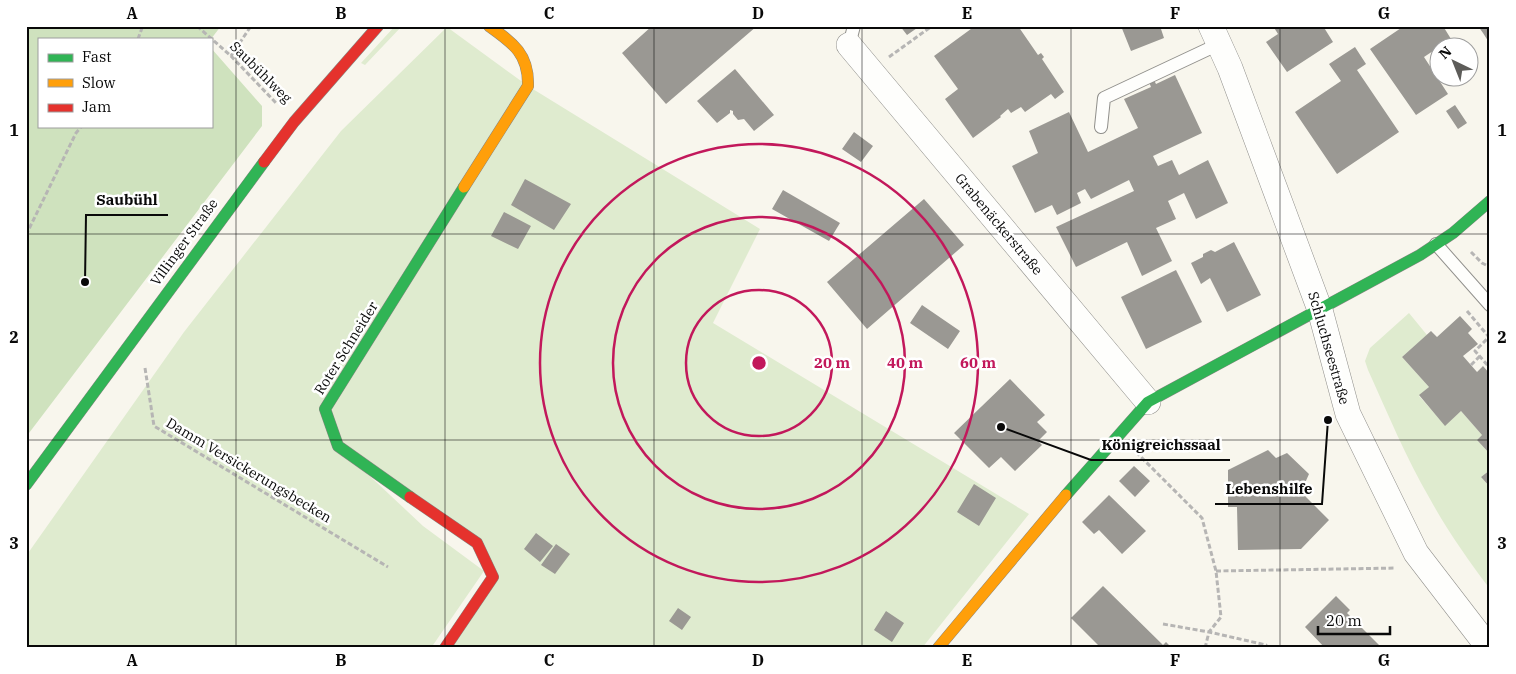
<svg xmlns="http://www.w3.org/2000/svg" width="1516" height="674" font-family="'IBM Plex Serif',serif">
<rect width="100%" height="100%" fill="#f8f6ed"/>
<!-- green -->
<path fill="#dfebcf" d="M 395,26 L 402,26 L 365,65 L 361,63 Z
M 447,27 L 528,86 L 760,229 L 713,323 L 1029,514 L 922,648 L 445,648 L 493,577 L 478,543 L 341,449 L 423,526 L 484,571 L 431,648 L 26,648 L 26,556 L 184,332 L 341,131 Z
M 1409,313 L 1427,335 L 1402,357 L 1429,387 L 1419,396 L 1445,425 L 1461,411 L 1482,435 L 1477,440 L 1490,454 L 1490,470 L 1481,477 L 1490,487 L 1490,589 C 1468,560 1447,530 1430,499 C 1406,458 1388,414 1368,370 L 1365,361 L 1370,348 Z"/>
<!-- forest -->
<path fill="#cfe2be" d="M 26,26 L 221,26 L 211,39 L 39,39 L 39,126 L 211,126 L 211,48 L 262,106 L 262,126 L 26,437 Z"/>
<!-- building -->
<path fill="#9a9893" d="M 652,26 L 757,26 L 666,104 L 622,53 Z
M 900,26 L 920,26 L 907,35 Z
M 975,26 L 1018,26 L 1038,55 L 1041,53 L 1044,57 L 1042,59 L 1064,92 L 1055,99 L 1051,94 L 1025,112 L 1021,107 L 1011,113 L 1008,109 L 1000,116 L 1001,117 L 973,138 L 945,99 L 958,89 L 934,56 Z
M 1121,26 L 1160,26 L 1164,38 L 1131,51 Z
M 1273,26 L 1323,26 L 1333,42 L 1287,72 L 1266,42 L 1278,34 Z
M 1404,26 L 1443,26 L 1451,39 L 1424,57 L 1448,94 L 1416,115 L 1370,49 Z
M 1478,26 L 1490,26 L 1490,44 L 1483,33 Z
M 1355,47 L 1366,64 L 1357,70 L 1399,132 L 1337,174 L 1295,112 L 1341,81 L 1329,64 Z
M 735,69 L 774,115 L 754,131 L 744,119 L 738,120 L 733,114 L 733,111 L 730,110 L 730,113 L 717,123 L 697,101 Z
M 1175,75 L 1202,133 L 1153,156 L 1158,166 L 1172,160 L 1179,175 L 1208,160 L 1228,203 L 1196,219 L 1184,193 L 1168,201 L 1176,219 L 1156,228 L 1172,261 L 1142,276 L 1127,242 L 1076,267 L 1056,227 L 1134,191 L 1129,180 L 1091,199 L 1085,189 L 1077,193 L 1081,203 L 1057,215 L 1052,205 L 1035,213 L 1012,166 L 1038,153 L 1029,131 L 1069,112 L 1088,152 L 1138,128 L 1124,99 L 1151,87 L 1149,82 L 1154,80 L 1156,84 Z
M 1455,105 L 1467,123 L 1458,129 L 1446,111 Z
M 854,132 L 873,146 L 861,162 L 842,149 Z
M 525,179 L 571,204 L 554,230 L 511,205 Z
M 783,190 L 840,223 L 829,241 L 772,209 Z
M 924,199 L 964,245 L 867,329 L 827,282 Z
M 504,212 L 531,226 L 518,249 L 491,236 Z
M 1234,242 L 1261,295 L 1227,312 L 1210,278 L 1201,284 L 1191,263 L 1203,257 L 1203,254 L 1211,250 L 1215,252 Z
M 1176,270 L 1202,322 L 1146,349 L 1121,297 Z
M 922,305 L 960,331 L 948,349 L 910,323 Z
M 1460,316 L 1472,329 L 1468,333 L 1478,344 L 1463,356 L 1477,372 L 1483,366 L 1490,374 L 1490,454 L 1477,440 L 1482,435 L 1461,411 L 1445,426 L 1419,395 L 1429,387 L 1402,357 L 1431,331 L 1437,337 Z
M 1010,379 L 1045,415 L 1037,422 L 1047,432 L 1038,441 L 1042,445 L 1015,471 L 1001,457 L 989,468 L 954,433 Z
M 1268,450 L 1276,458 L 1287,453 L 1309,474 L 1301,492 L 1329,520 L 1301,549 L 1238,550 L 1237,507 L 1228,507 L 1228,470 Z
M 1134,466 L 1150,481 L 1135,497 L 1119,481 Z
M 1490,470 L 1490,487 L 1481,477 Z
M 974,484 L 996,498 L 979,526 L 957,512 Z
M 1109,495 L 1146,531 L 1122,554 L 1099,530 L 1094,534 L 1082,522 Z
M 536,533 L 553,546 L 540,562 L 524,549 Z
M 556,544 L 570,554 L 555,574 L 541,565 Z
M 1103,586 L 1163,645 L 1166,642 L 1172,648 L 1101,648 L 1071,618 Z
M 1336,596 L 1350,610 L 1347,613 L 1382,648 L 1325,648 L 1305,627 Z
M 678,608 L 691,617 L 682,630 L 669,621 Z
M 886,611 L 904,623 L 892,642 L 874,630 Z"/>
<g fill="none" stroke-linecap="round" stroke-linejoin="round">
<defs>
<path id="lane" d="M 849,45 L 854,26
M 1101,127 L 1104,98 L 1219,44
M 1436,244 L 1490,305"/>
<path id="street" d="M 1211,26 L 1230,68 L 1320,310 L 1348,414 L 1416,553 L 1489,648
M 849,45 L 1148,402"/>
<path id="fast" d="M 26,485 L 264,162
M 1066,495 L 1148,402 L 1420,255 L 1453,233 L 1490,201
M 410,497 L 338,446 L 325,409 L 464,187"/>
<path id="slow" d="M 464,187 L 528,86 C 529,54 513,43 489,26
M 938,648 L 1066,495"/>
<path id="jam" d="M 264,162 L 294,122 L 378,26
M 410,497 L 477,543 L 493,577 L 445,648"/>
</defs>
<!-- lane casing -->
<use href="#lane" stroke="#91908c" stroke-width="14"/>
<!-- street casing -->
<use href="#street" stroke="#91908c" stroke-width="26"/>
<!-- fast casing -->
<use href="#fast" stroke="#878682" stroke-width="12"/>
<!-- slow casing -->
<use href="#slow" stroke="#878682" stroke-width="12"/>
<!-- jam casing -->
<use href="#jam" stroke="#878682" stroke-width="12"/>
<!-- path -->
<path stroke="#b6b5b4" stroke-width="3" stroke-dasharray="5 2.5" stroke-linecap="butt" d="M 197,26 L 231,56 L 277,104
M 138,39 L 142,28 L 145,26
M 231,56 L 251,26
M 889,57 L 932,26
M 26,235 L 76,133 L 82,126
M 1471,252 L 1482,263 L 1490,267
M 1467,311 L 1489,337 L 1475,351 L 1490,368
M 1471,365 L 1480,356
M 145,368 L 154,426 L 388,567
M 1136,452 L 1202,518 L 1216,571 L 1221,617 L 1209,632 L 1205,648
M 1216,571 L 1396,568
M 1163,624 L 1209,632 L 1266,645 L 1266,648"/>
<!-- lane -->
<use href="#lane" stroke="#fefefc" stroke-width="12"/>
<!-- street -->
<use href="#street" stroke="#fefefc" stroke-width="25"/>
<!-- fast -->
<use href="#fast" stroke="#30b455" stroke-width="11"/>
<!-- slow -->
<use href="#slow" stroke="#ff9f0a" stroke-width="11"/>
<!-- jam -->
<use href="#jam" stroke="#e5322d" stroke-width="11"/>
</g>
<!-- grid -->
<path fill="none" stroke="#090909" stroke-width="1" stroke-opacity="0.55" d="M 236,26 L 236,648M 445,26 L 445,648M 654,26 L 654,648M 862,26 L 862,648M 1071,26 L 1071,648M 1280,26 L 1280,648M 26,234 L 1490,234M 26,440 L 1490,440"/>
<!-- distance rings -->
<g fill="none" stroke="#c2185b" stroke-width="2.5">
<circle cx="759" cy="363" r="73"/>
<circle cx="759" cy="363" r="146"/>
<circle cx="759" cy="363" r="219"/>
</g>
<g text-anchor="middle" stroke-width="5" stroke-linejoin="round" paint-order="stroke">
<!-- street labels -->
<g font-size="14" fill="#090909" stroke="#fff">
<text transform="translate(261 72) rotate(45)" y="5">Saubühlweg</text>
<text transform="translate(999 224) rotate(50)" y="5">Grabenäckerstraße</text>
<text transform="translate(184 242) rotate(-54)" y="5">Villinger Straße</text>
<text transform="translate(346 348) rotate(-58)" y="5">Roter Schneider</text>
<text transform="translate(1329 348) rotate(74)" y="5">Schluchseestraße</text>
<text transform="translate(249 470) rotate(31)" y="5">Damm Versickerungsbecken</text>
</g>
</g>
<circle cx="759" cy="363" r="8" fill="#c2185b" stroke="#fff" stroke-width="2.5"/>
<g font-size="15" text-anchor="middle" font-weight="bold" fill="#c2185b" stroke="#fff" stroke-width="5" stroke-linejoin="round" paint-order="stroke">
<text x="832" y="368">20 m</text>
<text x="905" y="368">40 m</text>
<text x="978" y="368">60 m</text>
</g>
<!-- callouts -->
<path fill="none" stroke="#090909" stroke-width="2" d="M85 282L86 215H168M1001 427L1091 460H1230M1328 420L1322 504H1215"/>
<g fill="#090909" stroke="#fff" stroke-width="2">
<circle cx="85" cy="282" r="5"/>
<circle cx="1001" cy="427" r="5"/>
<circle cx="1328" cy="420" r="5"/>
</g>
<g font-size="15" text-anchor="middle" font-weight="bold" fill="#090909" stroke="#fff" stroke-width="5" stroke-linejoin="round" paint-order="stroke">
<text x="127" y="205">Saubühl</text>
<text x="1161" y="450">Königreichssaal</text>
<text x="1269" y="494">Lebenshilfe</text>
</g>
<!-- border -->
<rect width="1516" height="674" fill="none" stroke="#ffffff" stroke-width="55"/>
<!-- legend -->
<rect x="38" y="38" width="175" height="90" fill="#ffffff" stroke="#9d9d9d"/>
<rect x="48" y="54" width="25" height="8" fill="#30b455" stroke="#9d9d9d"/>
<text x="82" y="62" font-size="15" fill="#090909">Fast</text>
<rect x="48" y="79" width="25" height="8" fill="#ff9f0a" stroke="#9d9d9d"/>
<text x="82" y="88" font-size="15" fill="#090909">Slow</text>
<rect x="48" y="104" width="25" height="8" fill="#e5322d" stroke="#9d9d9d"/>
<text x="82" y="112" font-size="15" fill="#090909">Jam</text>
<!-- north arrow -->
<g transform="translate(1454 62) rotate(317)"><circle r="24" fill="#ffffff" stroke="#9d9d9d"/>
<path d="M0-4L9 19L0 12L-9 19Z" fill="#5d5c59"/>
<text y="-8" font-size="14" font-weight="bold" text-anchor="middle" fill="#090909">N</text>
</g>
<!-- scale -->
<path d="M1318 626v8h72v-8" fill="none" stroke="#090909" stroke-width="2.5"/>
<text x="1326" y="626" font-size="15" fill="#090909" stroke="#ffffff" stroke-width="4" paint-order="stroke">20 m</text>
<rect x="28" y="28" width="1460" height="618" fill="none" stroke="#090909" stroke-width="2"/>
<g font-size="16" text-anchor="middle" font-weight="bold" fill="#090909">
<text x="132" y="19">A</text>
<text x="341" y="19">B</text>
<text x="549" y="19">C</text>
<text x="758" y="19">D</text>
<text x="967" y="19">E</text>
<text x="1175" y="19">F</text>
<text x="1384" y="19">G</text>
<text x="14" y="136">1</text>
<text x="1502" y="136">1</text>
<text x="14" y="343">2</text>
<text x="1502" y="343">2</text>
<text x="14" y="549">3</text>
<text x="1502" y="549">3</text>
<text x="132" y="666">A</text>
<text x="341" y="666">B</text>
<text x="549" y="666">C</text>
<text x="758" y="666">D</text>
<text x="967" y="666">E</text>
<text x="1175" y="666">F</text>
<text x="1384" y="666">G</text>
</g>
</svg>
